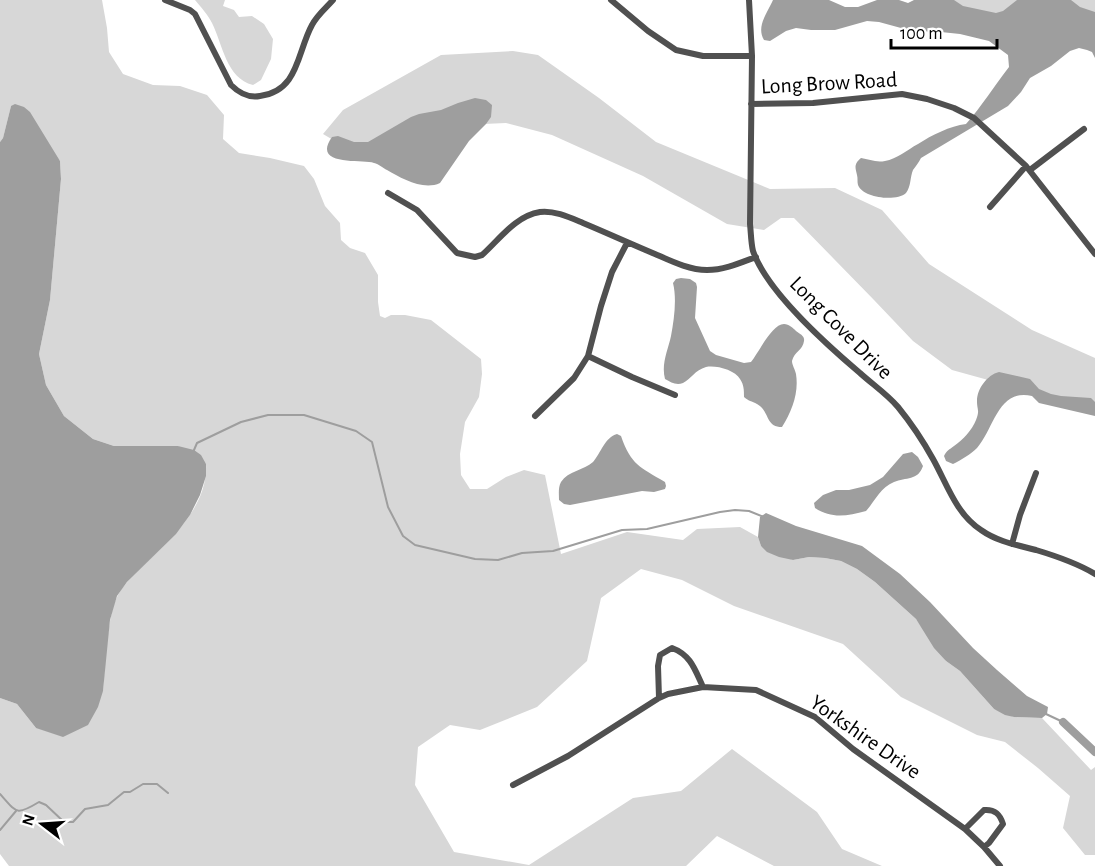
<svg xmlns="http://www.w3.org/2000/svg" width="1095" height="866" font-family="'Alegreya Sans',sans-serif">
<rect width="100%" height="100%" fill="#fff"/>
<!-- green -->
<path fill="#d7d7d7" d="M 0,0 L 102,0 L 107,28 L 109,52 L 123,74 L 153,85 L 180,86 L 207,95 L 224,115 L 223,139 L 239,153 L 270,158 L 304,166 L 314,179 L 325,206 L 340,223 L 341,240 L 350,248 L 365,253 L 378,275 L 378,302 L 380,316 L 385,318 L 391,315 L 405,315 L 431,320 L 481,359 L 482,374 L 479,397 L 465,422 L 460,454 L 461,475 L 470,489 L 487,489 L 506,477 L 524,470 L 545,475 L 561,554 L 627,532 L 683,540 L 697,529 L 740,527 L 758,537 L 761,546 L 793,560 L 809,557 L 825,558 L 841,561 L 857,569 L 875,582 L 916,619 L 946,661 L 960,671 L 994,709 L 1014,717 L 1042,718 L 1091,770 L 1095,767 L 1095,855 L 1085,855 L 1063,828 L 1070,796 L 1038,768 L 1005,742 L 977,735 L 901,697 L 843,644 L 734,606 L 682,580 L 641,569 L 601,598 L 587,661 L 537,707 L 480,730 L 450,725 L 418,747 L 415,785 L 454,852 L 529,865 L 633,798 L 681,791 L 732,749 L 817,812 L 842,849 L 882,866 L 774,866 L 717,836 L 686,866 L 9,866 L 0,854 L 0,698 L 17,704 L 36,728 L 103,691 C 105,667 107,614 118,595 C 124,584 133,576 142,567 C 170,539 208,508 206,464 L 178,446 L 114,446 L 93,439 L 64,416 L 46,385 L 39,354 L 50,300 L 61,179 L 60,161 L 11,106 L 3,138 L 0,142 Z
M 195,0 L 225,0 L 223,6 L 234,10 L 239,17 L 252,16 L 264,24 L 273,39 L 271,59 L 261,80 L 253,85 C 226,78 223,45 212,23 C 208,15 201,7 195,0 Z
M 943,0 L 1095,0 L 1095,47 L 967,20 Z
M 513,51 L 538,55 L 599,98 L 656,142 L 770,189 L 835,188 L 882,210 L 929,264 L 1032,330 L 1095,358 L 1095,411 L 1085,407 L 952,370 L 913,341 L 874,300 L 794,218 L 781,218 L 764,230 L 727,224 L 643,176 L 552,135 L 506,123 L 461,125 L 350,150 L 323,134 L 343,110 L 441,55 Z"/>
<!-- water -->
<path fill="#9e9e9e" d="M 773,0 L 829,0 L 845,7 L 858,7 L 877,0 L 899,0 L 908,3 L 914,0 L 954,0 L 963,6 L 996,13 L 1003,11 L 1017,0 L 1071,0 L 1080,7 L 1095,12 L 1095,58 L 1092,52 L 1087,50 L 1079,48 L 1070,51 L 1051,66 L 1030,78 L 1021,92 L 1008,106 L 921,158 C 919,162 916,166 913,170 C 910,177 911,187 906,193 C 896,202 863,198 858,185 C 857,182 858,178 857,175 C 855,167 854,164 861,158 C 869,159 876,163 885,161 C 897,159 907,150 918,144 C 932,135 950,126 966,124 C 982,106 994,86 1009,67 L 1008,55 L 989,41 L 960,34 L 941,32 L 912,31 L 879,22 L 867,21 L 835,30 L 811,30 L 796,28 L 786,31 L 770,41 L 764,40 C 756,27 767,13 773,0 Z
M 475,98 L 486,100 L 492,105 L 491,117 L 486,124 L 469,141 L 440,183 C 423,191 401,178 387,170 C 383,168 379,164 374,163 C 362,159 311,167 332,137 L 338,136 L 354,142 L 368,142 L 411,117 L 419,114 L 441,110 L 458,103 Z
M 15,104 L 24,107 L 30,112 L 60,161 L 61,179 L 50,300 L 39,354 L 46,385 L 64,416 L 93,439 L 114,446 L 178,446 L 194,450 L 201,455 L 206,464 L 206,476 L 200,495 L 190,515 L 176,534 L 127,582 L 117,596 L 110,620 L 103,691 L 98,707 L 88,725 L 63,737 L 36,728 L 17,704 L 0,698 L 0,142 L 3,138 L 11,106 Z
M 681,278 L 690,279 L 696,283 L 697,287 L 695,318 L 710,351 L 716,355 L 744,363 L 751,362 C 759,352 772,324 784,324 C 789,324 793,328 796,331 C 800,334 805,336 804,341 C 803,350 794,352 792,361 C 792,365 795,369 796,374 C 799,393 792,411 782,427 C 765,427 770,411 757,404 C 752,401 748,401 744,397 C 744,390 744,385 740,379 C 735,370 716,365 706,367 C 695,370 691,379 683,383 C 676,386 671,382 665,379 C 661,364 668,350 671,336 C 674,320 677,299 673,283 L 676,279 Z
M 999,372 L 1030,379 L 1039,389 L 1051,394 L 1061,396 L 1091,398 L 1095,402 L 1095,416 L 1039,403 L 1032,396 C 998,388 994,429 977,448 C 971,454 961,460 953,464 L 946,461 L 944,456 C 947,450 949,450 954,446 C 963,440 972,430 976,420 C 980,410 977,410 977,401 C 977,389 987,375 999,372 Z
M 617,434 L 621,436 C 631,465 640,467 665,482 L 666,486 L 665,489 L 654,492 L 642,491 L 570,505 L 564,504 L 559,500 C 559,495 558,487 561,482 C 568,471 584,470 593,462 C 601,453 605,437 617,434 Z
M 912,452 L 918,457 L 923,466 C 918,481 906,477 894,482 C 881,487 875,501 866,511 C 847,516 832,519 815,508 L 814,503 L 823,495 L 836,490 L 849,490 L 870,485 L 883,477 L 903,454 Z
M 766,513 L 796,526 L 862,546 L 900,574 L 930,602 L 973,648 L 997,670 L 1027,696 L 1048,707 L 1047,714 L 1042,718 L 1014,717 L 1005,715 L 994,709 L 960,671 L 946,661 L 934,648 L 916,619 L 875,582 L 857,569 L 841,561 L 825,558 L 809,557 L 793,560 L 779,557 L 767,552 L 761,546 L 758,537 L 760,517 Z"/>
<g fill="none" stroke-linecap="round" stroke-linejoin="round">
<!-- stream -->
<path stroke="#9e9e9e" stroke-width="2" d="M 194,450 L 197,443 L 241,422 L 268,415 L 304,415 L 356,431 L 372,442 L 388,507 L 403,536 L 415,545 L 475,559 L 498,560 L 522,553 L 553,551 L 622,530 L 647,529 L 720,512 L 735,510 L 749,511 L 764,517
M 1046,714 L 1063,722
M 0,794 C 17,813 16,816 39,802 L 46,805 L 64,822 L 73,822 L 85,809 L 108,805 L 124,792 L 130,792 L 143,784 L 157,784 L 168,793
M 0,830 L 16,811"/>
<!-- canal -->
<path stroke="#9e9e9e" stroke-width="8" d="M 1063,722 L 1095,752"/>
<!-- street -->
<path stroke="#505050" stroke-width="6" d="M 165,0 L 190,10 L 195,14 L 231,85 C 239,93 249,98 260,96 C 299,91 297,52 312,25 C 317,15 326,8 333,0
M 611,0 L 648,31 L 676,50 L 703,56 L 752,56
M 749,0 L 752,56 L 750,224 C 751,233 751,243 753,251 C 767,292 827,345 860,373 C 872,384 887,394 898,407 C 911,423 923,441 933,459 C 947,484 956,514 981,530 C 998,542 1017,545 1036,550 C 1056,556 1077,563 1095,574
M 751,104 L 813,103 L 902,94 L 927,99 L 954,108 L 974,118 L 1026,166 L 1095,254
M 1030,170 L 1084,129
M 388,193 L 417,210 L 457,253 L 475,257 L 482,255 C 499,240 515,216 540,212 C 554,210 571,218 583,223 C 607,233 631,244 655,254 C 671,261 689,270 707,270 C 724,270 740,263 756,257
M 990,207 L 1026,166
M 588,356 L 632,377 L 675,395
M 535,416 L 574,378 L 588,356 L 601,306 L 612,272 L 627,243
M 1012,544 L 1020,515 L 1036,473
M 659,698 L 658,666 L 660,655 L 672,648 C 691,655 695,670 703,687
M 513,785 L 568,756 L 659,698 L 668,694 L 703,687 L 756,690 L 815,717 L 853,749 L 965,829 L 984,847 L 1000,866
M 965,829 L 984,810 C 995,809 1000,814 1003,824 L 989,843 L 984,847"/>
</g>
<g text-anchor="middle" stroke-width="6" stroke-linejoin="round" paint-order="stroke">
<!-- street labels -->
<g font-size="22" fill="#000" stroke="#fff">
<text transform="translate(829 82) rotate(-3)" y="8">Long Brow Road</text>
<text transform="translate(842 327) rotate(45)" y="8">Long Cove Drive</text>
<text transform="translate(866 736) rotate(35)" y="8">Yorkshire Drive</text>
</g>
</g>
<!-- north arrow -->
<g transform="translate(42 824) rotate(287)" stroke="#ffffff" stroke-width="4.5" paint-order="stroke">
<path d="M0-4.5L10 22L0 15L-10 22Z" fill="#000000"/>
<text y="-9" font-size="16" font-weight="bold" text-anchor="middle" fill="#000000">N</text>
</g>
<!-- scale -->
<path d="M891 39v9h106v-9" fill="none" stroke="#000000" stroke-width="3"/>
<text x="900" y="39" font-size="18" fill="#000000" stroke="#ffffff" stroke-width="4.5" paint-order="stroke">100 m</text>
</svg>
